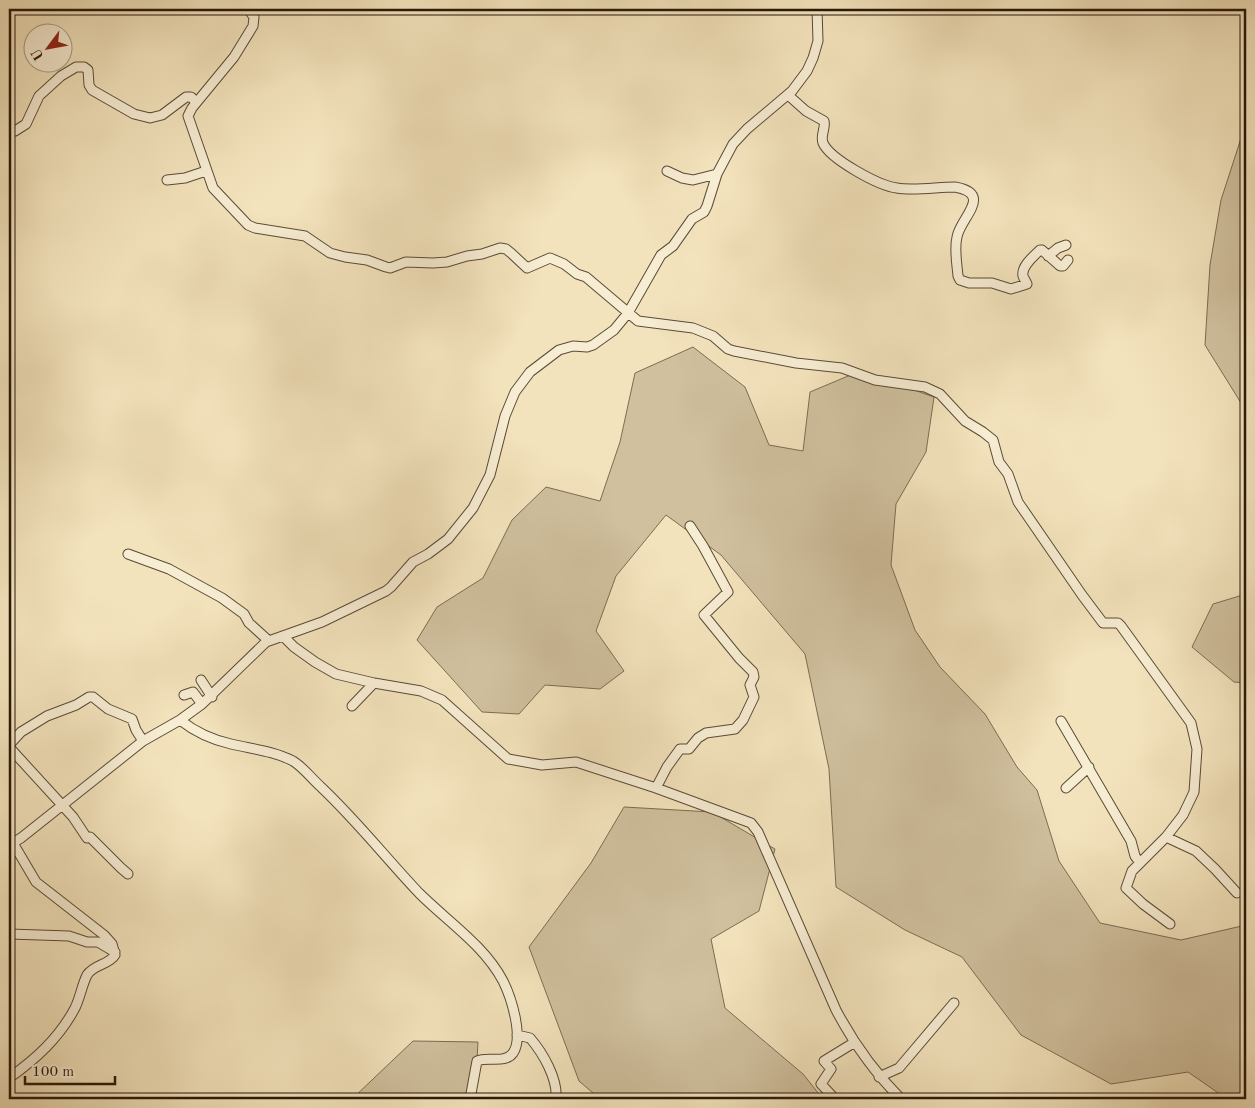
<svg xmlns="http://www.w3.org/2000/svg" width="1255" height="1108" font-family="'Old Standard TT',serif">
<rect width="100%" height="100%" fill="#f3e3bc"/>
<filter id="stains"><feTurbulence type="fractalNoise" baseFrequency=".004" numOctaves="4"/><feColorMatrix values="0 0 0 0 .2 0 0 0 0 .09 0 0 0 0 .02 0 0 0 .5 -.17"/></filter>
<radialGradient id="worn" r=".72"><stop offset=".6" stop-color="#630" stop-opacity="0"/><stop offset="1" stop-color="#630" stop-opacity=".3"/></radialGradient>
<!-- green -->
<path fill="#d0c09e" stroke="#7c6c54" d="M 1246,123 L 1246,411 L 1205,345 L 1210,265 L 1221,200 Z
M 693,347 L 745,387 L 769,445 L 803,451 L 810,392 L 860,371 L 934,397 L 926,452 L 896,504 L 891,565 L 915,630 L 940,667 L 985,714 L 1017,767 L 1037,790 L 1059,861 L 1100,923 L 1181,940 L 1246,925 L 1246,1099 L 1227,1099 L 1188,1072 L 1111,1084 L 1021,1035 L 962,957 L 905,930 L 836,887 L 829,769 L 805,654 L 721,555 L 666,515 L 616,576 L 596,631 L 624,671 L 600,689 L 545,685 L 519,714 L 482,712 L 417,640 L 437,607 L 483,578 L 512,520 L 546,487 L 600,501 L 620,442 L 635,373 Z
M 1246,594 L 1246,683 L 1234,682 L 1192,647 L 1213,604 Z
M 624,807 L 712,812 L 775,849 L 759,911 L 711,939 L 725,1008 L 803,1074 L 823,1099 L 600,1099 L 579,1081 L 529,947 L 591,863 Z
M 413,1041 L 478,1042 L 475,1099 L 352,1099 Z"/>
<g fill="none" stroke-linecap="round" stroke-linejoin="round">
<defs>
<path id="minor" d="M 248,9 L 254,17 L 253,26 L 234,57 L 192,108 L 188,116 L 213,188 L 248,225 L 255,228 L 305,236 L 330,253 L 345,257 L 367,260 L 386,267 L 390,268 L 406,262 L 433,263 L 447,262 L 467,256 L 482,254 L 500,248 L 506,249 L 511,253 L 527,268 L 550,258 L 564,264 L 577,274 L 586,277 L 638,321 L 693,328 L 713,336 L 728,349 L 734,351 L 796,363 L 842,368 L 875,380 L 925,387 L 940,394 L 965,421 L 983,432 L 993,440 L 999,462 L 1008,474 L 1018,502 L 1082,595 L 1103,623 L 1118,623 L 1121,626 L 1191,723 L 1197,749 L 1194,792 L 1183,815 L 1166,837 L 1132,871 L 1126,888 L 1143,904 L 1170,924
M 788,95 L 806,111 L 824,121 C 826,128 820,135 823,143 C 830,159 879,186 897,188 C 913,191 938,187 955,187 C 994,194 960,218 957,237 C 954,249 957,264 958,276 L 960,280 L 969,283 L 992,283 L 1011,289 L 1027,284 C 1026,281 1024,279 1023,276 C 1021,266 1034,256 1040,250 L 1042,250 L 1060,266 L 1063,266 L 1068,260
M 9,125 L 12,130 L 15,131 L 26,124 L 39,96 L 61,76 L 76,67 L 84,67 L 88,70 L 89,85 L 92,90 L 134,114 L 150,118 L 162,115 L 186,97 L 191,97 L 196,102
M 667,171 L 682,178 L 693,180 L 717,174
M 167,180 L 185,178 L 206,171
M 1048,256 L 1058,248 L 1066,245
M 128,554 L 169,569 L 222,598 L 244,614 L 249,623 L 269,641
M 283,636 L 294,647 L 315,662 L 336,674 L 374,683 L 421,691 L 442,700 L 508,759 L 542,765 L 576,762 L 656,788 L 751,823 L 758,832 L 836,1010 C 854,1044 874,1072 901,1099
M 201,680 L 212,697
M 184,695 L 193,692 L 202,704
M 352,706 L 374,683
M 180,720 C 194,731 213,740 231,744 C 252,749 274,751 293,761 C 303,767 312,779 321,787 C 356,820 386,858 419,893 C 447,921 484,945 503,981 C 511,997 524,1037 513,1053 C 505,1064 488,1056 477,1061 L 470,1099
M 1061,721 L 1131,841 L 1135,856 L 1140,863
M 9,745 L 21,732 L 47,716 L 76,705 L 89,697 L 93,697 L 108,709 L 132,719 L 136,730 L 143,741
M 9,747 L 73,817 L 87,838 L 90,837 L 121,868 L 128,874
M 656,788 L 667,767 L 680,749 L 689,749 L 698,738 L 706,733 L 735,729 L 743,720 L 754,697 L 750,685 L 754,677 L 753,672 L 739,658 L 704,615 L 728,592 L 703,546 L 690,526
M 1066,788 L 1089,767
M 1166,837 L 1196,851 L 1215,869 L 1237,893
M 9,845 L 21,838 L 143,741 L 180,720 L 202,704 L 266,642 L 322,622 L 386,591 L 391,587 L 413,562 L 428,554 L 448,539 L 473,508 L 490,475 L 505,416 L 515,392 L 530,372 L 559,350 L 573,346 L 587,347 L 593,345 L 614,330 L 628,313 L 661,255 L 673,246 L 692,219 L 704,212 L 707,206 L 717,174 L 733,144 L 747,129 L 792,91 L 807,71 L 813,58 L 818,41 L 817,9
M 9,934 L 69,936 L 87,942 L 98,942 L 115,952
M 517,1035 L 530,1038 C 543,1053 558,1079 556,1099
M 879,1077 L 899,1068 L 954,1003
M 9,1078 C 36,1059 59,1038 75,1008 C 80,998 82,985 87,975 C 94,964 109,965 115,955 L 112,944 L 104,935 L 36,882 L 13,843
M 835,1099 L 821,1084 L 831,1069 L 824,1061 L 855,1042"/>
</defs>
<!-- minor casing -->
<use href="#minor" stroke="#5a4b36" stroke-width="11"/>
<!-- minor -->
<use href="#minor" stroke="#f7edd3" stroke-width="9"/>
</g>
<!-- margin -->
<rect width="1255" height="1108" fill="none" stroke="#f3e3bc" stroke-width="30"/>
<rect x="10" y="10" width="1235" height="1088" fill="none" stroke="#27180a" stroke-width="2.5"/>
<rect x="15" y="15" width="1225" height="1078" fill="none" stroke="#27180a"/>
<!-- north arrow -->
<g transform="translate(48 48) rotate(238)"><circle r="24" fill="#f7edd3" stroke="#a49883"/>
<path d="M0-4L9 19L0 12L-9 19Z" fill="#8f2418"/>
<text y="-8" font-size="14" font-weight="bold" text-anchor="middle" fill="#27180a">U</text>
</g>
<!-- scale -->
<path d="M25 1076v8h90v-8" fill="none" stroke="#27180a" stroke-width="2.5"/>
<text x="32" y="1076" font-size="15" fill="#27180a" stroke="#f7edd3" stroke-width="4" paint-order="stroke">100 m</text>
<rect width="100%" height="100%" filter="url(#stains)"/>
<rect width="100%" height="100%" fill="url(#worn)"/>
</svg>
